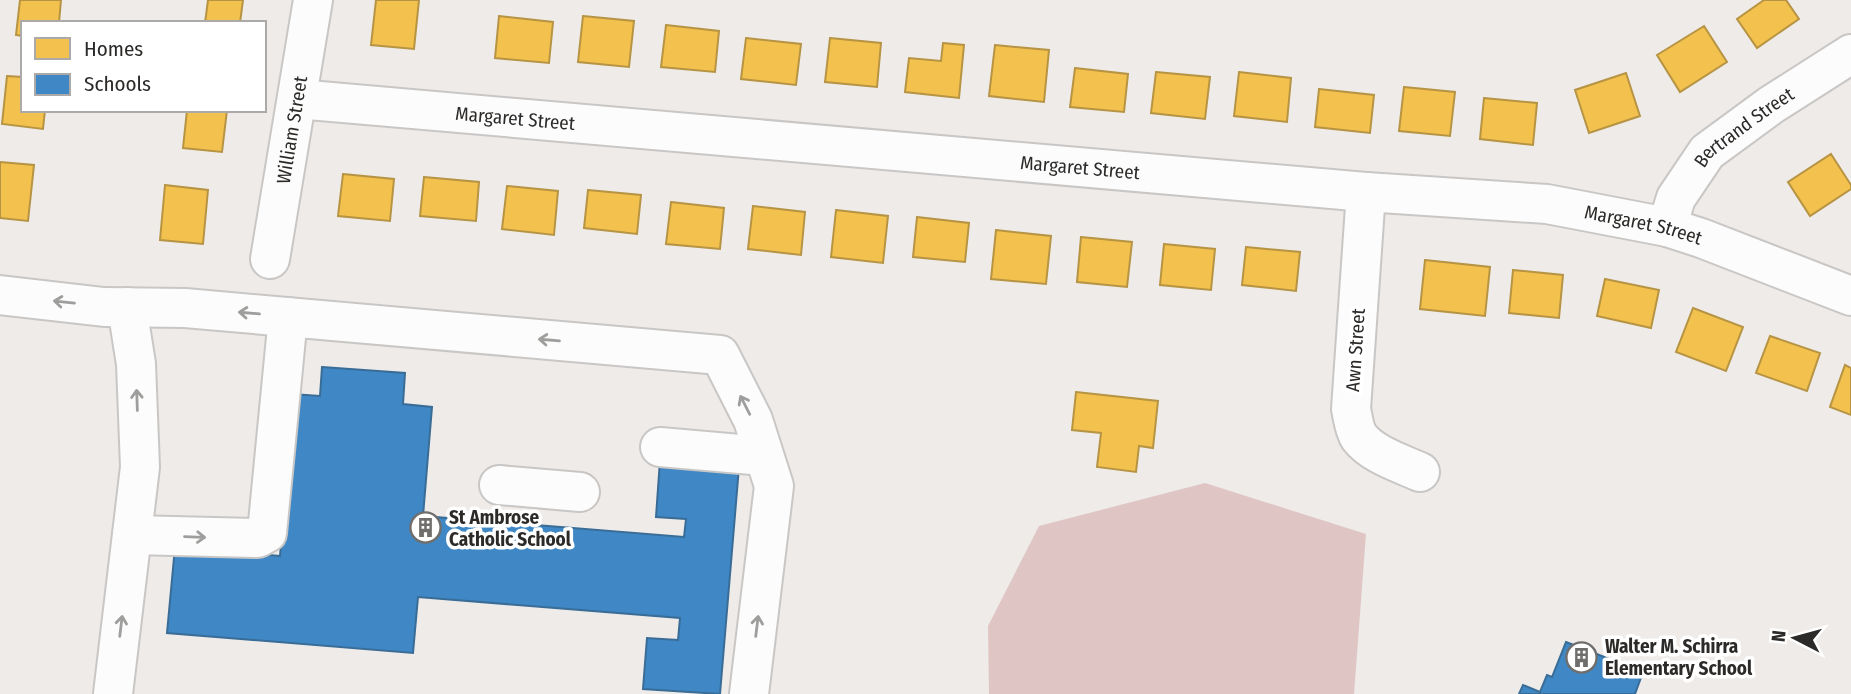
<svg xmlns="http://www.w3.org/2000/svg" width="1851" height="694" font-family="'Fira Sans Condensed',sans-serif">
<rect width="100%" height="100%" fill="#eeebe9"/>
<!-- forest -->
<path fill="#dfc6c4" d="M 1205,483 L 1366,534 L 1354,694 L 989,694 L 988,626 L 1039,526 Z"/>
<!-- homes -->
<path fill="#f2c14e" stroke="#b79443" stroke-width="2" d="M 20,0 L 61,0 L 59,23 L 23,23 L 23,36 L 16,35 Z
M 208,0 L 243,0 L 240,23 L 205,23 Z
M 376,0 L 419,0 L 414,49 L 371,45 Z
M 1764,0 L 1786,0 L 1799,19 L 1757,48 L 1737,19 Z
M 499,16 L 553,22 L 549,63 L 495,58 Z
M 583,16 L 634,21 L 629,67 L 578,62 Z
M 666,25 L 719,31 L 715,72 L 661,67 Z
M 1704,26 L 1727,62 L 1680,92 L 1657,55 Z
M 746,38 L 801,44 L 796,85 L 741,79 Z
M 830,38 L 881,43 L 877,87 L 825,82 Z
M 943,43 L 964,45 L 959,98 L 905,92 L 909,58 L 941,61 Z
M 995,45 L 1049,50 L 1044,102 L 989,96 Z
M 1075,68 L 1128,74 L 1124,112 L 1070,107 Z
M 1156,72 L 1210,77 L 1205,119 L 1151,113 Z
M 1239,72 L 1291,78 L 1287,122 L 1234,116 Z
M 1626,73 L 1640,116 L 1589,133 L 1575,90 Z
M 7,76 L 23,77 L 23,110 L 45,110 L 43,129 L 2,124 Z
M 1404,87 L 1455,92 L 1450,136 L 1399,131 Z
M 1319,89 L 1374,95 L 1370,133 L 1315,127 Z
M 1484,98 L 1537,103 L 1533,145 L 1480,139 Z
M 187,110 L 227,110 L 222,152 L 183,148 Z
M 1831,154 L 1851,185 L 1851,189 L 1810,216 L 1788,182 Z
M 0,162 L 34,165 L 28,221 L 0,218 Z
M 343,174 L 394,179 L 390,221 L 338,216 Z
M 424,177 L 479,182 L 476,221 L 420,216 Z
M 165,185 L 208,190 L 203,244 L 160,240 Z
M 507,186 L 558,191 L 554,235 L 502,229 Z
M 588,190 L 641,195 L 637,234 L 584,228 Z
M 671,202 L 724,208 L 720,249 L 666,244 Z
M 753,206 L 805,212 L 801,255 L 748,249 Z
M 836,210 L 888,216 L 883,263 L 831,257 Z
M 917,217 L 969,223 L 965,262 L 913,257 Z
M 996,230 L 1051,236 L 1046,284 L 991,279 Z
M 1081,237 L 1132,242 L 1127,287 L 1077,282 Z
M 1164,244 L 1215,249 L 1211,290 L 1160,285 Z
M 1246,247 L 1300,252 L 1296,291 L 1242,285 Z
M 1425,260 L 1490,267 L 1485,316 L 1420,309 Z
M 1513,270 L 1563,275 L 1559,318 L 1509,313 Z
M 1605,279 L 1659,290 L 1651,328 L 1597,316 Z
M 1693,308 L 1743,327 L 1726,371 L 1676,352 Z
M 1770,336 L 1820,353 L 1807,391 L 1756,373 Z
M 1845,365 L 1851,368 L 1851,415 L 1830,407 Z
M 1076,392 L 1158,401 L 1153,448 L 1139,446 L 1136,472 L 1097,467 L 1101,433 L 1072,430 Z"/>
<!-- schools -->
<path fill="#3f88c5" stroke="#396c96" stroke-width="2" d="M 322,367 L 405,373 L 403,404 L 432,407 L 423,516 L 684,537 L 686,519 L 656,517 L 660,460 L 739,467 L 720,694 L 643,689 L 647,638 L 678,640 L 680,618 L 418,597 L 413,653 L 167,633 L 175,547 L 280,556 L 293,394 L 320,396 Z
M 1566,642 L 1643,672 L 1635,694 L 1519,694 L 1523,685 L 1540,692 L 1547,675 L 1552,677 Z"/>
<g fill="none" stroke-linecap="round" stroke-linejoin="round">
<defs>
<g id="minor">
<path id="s1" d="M 297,99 L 1366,192 L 1547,204 L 1667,227 L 1701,238 L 1851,296"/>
<path d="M 1366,192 L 1351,409 C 1353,418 1354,429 1359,437 C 1373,455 1400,463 1420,472"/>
<path id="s2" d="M 1667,227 L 1676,198 L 1707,152 L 1771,105 L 1851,54"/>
<path id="s3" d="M 270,259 L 313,0"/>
<path d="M 0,295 L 104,307 L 185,308 L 720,355 L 753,420 L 774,486 L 749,694"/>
<path d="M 660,447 L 764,456"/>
<path d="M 499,485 L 580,492"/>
<path d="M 132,535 L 258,538 L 267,533 L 288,317"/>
<path d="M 113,694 L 140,467 L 136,364 L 127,307"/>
</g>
</defs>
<!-- minor casing -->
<use href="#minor" stroke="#c9c7c5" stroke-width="42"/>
<!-- minor -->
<use href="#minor" stroke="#fcfcfc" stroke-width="38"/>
</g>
<!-- one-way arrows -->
<defs><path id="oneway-shaft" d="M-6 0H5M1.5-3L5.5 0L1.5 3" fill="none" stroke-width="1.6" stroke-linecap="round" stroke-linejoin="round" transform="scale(1.75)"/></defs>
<g stroke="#9e9e9d">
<use href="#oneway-shaft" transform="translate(64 302) rotate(-174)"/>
<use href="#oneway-shaft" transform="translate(249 313) rotate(-175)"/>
<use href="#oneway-shaft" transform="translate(549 340) rotate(-175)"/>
<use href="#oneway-shaft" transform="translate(137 400) rotate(-92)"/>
<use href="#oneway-shaft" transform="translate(745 405) rotate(-117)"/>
<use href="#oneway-shaft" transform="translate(195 537) rotate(2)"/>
<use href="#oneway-shaft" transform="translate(121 626) rotate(-83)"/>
<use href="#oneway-shaft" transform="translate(757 626) rotate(-83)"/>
</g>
<!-- icons -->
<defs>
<symbol id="building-ring" viewBox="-11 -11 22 22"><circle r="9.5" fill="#fff" stroke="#706e6c" stroke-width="1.5"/><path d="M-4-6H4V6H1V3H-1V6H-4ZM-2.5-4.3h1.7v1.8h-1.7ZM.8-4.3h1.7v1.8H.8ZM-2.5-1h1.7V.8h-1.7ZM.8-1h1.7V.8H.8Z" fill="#706e6c"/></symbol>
</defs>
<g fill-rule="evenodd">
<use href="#building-ring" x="408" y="510" width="35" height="35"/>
<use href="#building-ring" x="1564" y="640" width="35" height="35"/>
</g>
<g text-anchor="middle" stroke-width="7" stroke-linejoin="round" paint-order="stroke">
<!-- street labels -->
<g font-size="19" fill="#2c2a28" stroke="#fff">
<text dy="7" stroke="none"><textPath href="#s1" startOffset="219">Margaret Street</textPath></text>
<text dy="7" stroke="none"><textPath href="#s3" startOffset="131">William Street</textPath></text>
<text dy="7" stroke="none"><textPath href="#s2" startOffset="130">Bertrand Street</textPath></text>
<text dy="7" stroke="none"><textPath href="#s1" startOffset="786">Margaret Street</textPath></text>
<text dy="7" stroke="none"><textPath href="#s1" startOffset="1353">Margaret Street</textPath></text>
<text transform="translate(1355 350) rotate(-86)" y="7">Awn Street</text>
</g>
<!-- poi labels -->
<g font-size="19" font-weight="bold" fill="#2c2a28" stroke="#fff" text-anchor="start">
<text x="449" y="524">St Ambrose<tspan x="449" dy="22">Catholic School</tspan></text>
<text x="1605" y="653">Walter M. Schirra<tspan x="1605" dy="22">Elementary School</tspan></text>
</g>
</g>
<!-- legend -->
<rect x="21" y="21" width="245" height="91" fill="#ffffff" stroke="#abaaa9" stroke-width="2"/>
<rect x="35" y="38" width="35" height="21" fill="#f2c14e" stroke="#abaaa9" stroke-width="2"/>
<text x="84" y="56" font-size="21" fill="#2c2a28">Homes</text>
<rect x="35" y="74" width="35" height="21" fill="#3f88c5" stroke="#abaaa9" stroke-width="2"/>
<text x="84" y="91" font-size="21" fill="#2c2a28">Schools</text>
<!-- north arrow -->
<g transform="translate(1795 638) rotate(276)" stroke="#ffffff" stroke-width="5" paint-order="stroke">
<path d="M0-5L12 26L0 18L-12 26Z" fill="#2c2a28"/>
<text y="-10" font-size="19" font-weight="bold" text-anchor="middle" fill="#2c2a28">N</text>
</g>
</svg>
